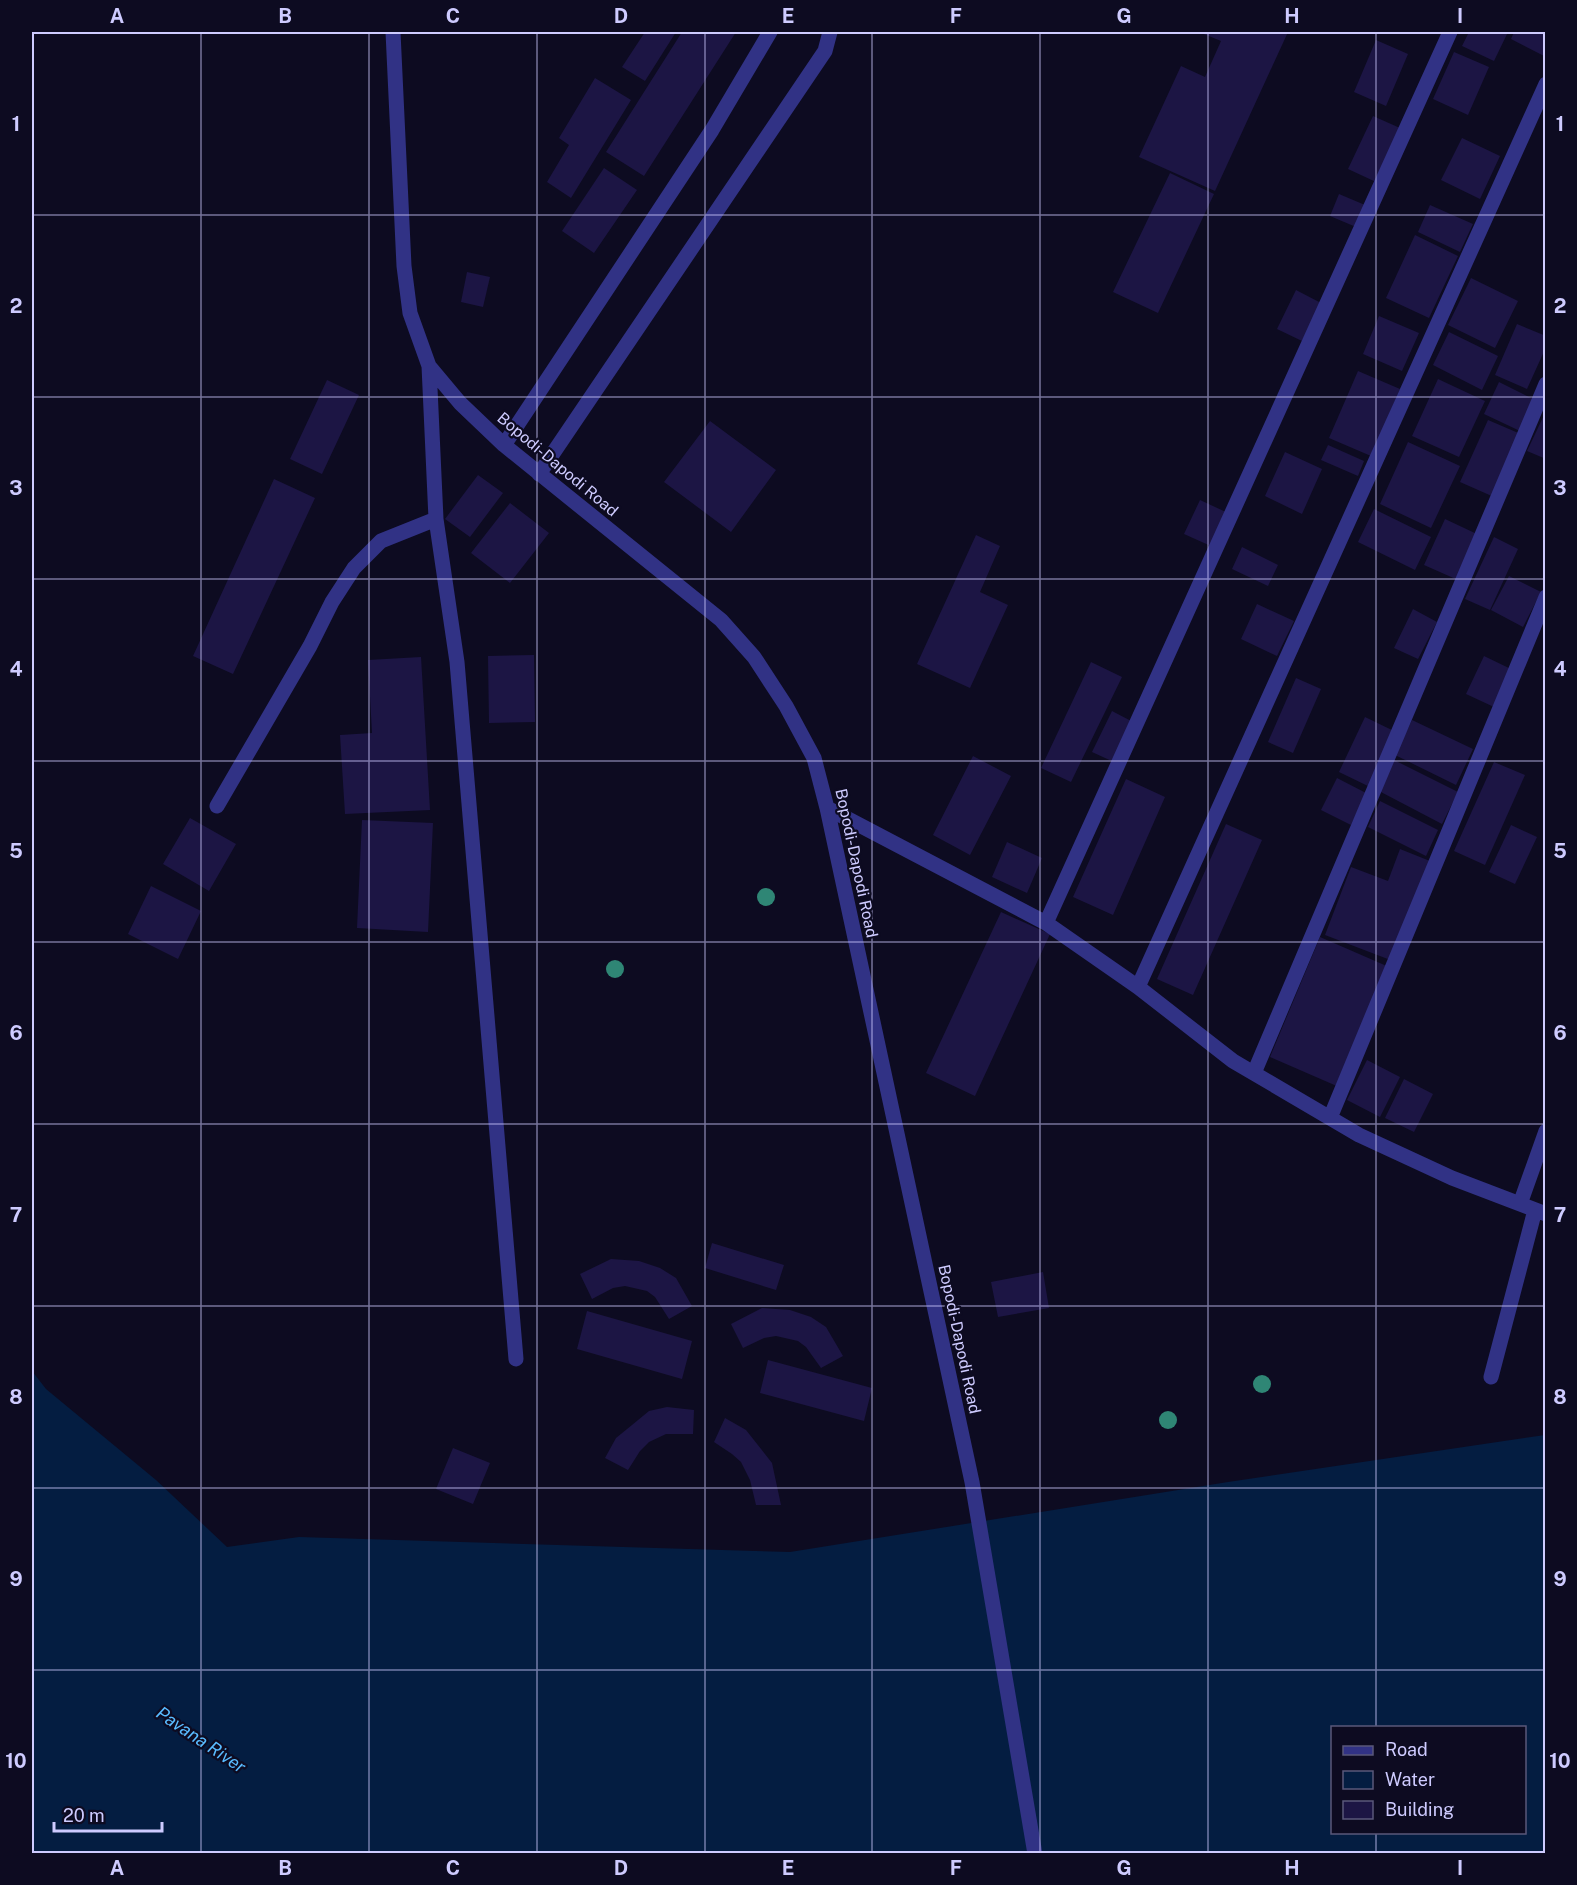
<svg xmlns="http://www.w3.org/2000/svg" width="1577" height="1885" font-family="'Public Sans',sans-serif">
<rect width="100%" height="100%" fill="#0d0b21"/>
<!-- water -->
<path fill="#041d41" fill-rule="evenodd" d="M 32,1371 L 46,1389 L 156,1480 L 227,1547 L 299,1537 L 790,1552 L 1228,1482 L 1545,1435 L 1545,1853 L 32,1853 ZM 1332,1728 L 1524,1728 L 1524,1832 L 1332,1832 Z"/>
<!-- building -->
<path fill="#1c1544" d="M 645,32 L 676,32 L 645,81 L 622,67 Z
M 682,32 L 736,32 L 644,176 L 606,152 Z
M 1199,32 L 1288,32 L 1215,191 L 1139,157 L 1181,66 L 1205,77 L 1221,41 Z
M 1469,32 L 1508,32 L 1494,61 L 1462,46 Z
M 1514,32 L 1546,32 L 1546,57 L 1511,39 Z
M 1376,40 L 1408,54 L 1386,106 L 1354,92 Z
M 1454,52 L 1489,67 L 1468,115 L 1433,99 Z
M 595,78 L 631,100 L 571,198 L 547,182 L 569,145 L 559,138 Z
M 1373,116 L 1400,128 L 1376,182 L 1348,169 Z
M 1462,138 L 1500,156 L 1480,199 L 1441,180 Z
M 604,168 L 637,190 L 594,253 L 562,231 Z
M 1170,173 L 1214,194 L 1158,313 L 1113,292 Z
M 1339,194 L 1365,205 L 1356,227 L 1330,216 Z
M 1430,205 L 1473,224 L 1460,252 L 1418,232 Z
M 1415,235 L 1458,256 L 1429,318 L 1386,298 Z
M 467,272 L 490,277 L 483,307 L 461,302 Z
M 1471,278 L 1518,301 L 1495,348 L 1448,325 Z
M 1296,290 L 1321,303 L 1302,341 L 1277,329 Z
M 1379,316 L 1419,333 L 1402,371 L 1363,354 Z
M 1517,324 L 1546,336 L 1546,347 L 1527,389 L 1495,375 Z
M 1449,332 L 1498,356 L 1482,390 L 1433,365 Z
M 1358,371 L 1400,389 L 1371,456 L 1329,438 Z
M 1438,379 L 1485,401 L 1459,457 L 1412,436 Z
M 327,380 L 359,395 L 322,474 L 290,459 Z
M 1499,382 L 1535,400 L 1520,431 L 1484,414 Z
M 1546,411 L 1546,459 L 1527,451 Z
M 1488,420 L 1523,435 L 1494,497 L 1460,482 Z
M 710,421 L 776,470 L 731,532 L 664,482 Z
M 1408,442 L 1460,466 L 1431,528 L 1380,504 Z
M 1328,445 L 1364,461 L 1358,476 L 1321,460 Z
M 1285,452 L 1322,469 L 1302,514 L 1265,496 Z
M 478,475 L 503,493 L 470,537 L 445,519 Z
M 274,479 L 315,498 L 233,674 L 193,656 Z
M 1200,500 L 1228,513 L 1213,547 L 1184,534 Z
M 510,503 L 549,533 L 510,583 L 471,553 Z
M 1374,509 L 1431,537 L 1415,570 L 1358,542 Z
M 1445,519 L 1479,535 L 1458,580 L 1424,565 Z
M 976,535 L 1000,546 L 980,592 L 1008,605 L 970,688 L 917,664 Z
M 1494,537 L 1518,549 L 1490,610 L 1465,599 Z
M 1242,547 L 1278,565 L 1268,586 L 1232,569 Z
M 1509,576 L 1541,592 L 1523,627 L 1491,610 Z
M 1257,604 L 1294,621 L 1277,656 L 1241,639 Z
M 1413,609 L 1437,622 L 1418,659 L 1394,648 Z
M 534,655 L 535,722 L 489,723 L 488,656 Z
M 1484,656 L 1513,670 L 1494,707 L 1466,694 Z
M 421,657 L 430,810 L 345,814 L 340,735 L 372,733 L 368,660 Z
M 1091,662 L 1122,677 L 1071,782 L 1041,768 Z
M 1296,678 L 1321,689 L 1293,753 L 1268,742 Z
M 1112,711 L 1135,723 L 1116,763 L 1092,752 Z
M 1365,717 L 1396,732 L 1370,787 L 1339,772 Z
M 1412,720 L 1473,749 L 1456,785 L 1395,755 Z
M 973,756 L 1011,776 L 970,855 L 933,835 Z
M 1394,760 L 1458,792 L 1442,824 L 1379,791 Z
M 1494,762 L 1525,775 L 1485,865 L 1454,851 Z
M 1337,778 L 1366,793 L 1351,825 L 1321,810 Z
M 1126,779 L 1165,797 L 1113,915 L 1073,897 Z
M 1380,801 L 1438,830 L 1426,856 L 1368,827 Z
M 190,818 L 236,844 L 209,891 L 163,864 Z
M 362,820 L 433,823 L 428,932 L 357,928 Z
M 1226,824 L 1262,840 L 1193,995 L 1157,979 Z
M 1511,825 L 1537,837 L 1515,884 L 1489,872 Z
M 1007,842 L 1042,858 L 1027,893 L 992,877 Z
M 1400,849 L 1430,861 L 1393,961 L 1325,935 L 1351,867 L 1388,881 Z
M 151,886 L 201,911 L 178,959 L 128,934 Z
M 1001,912 L 1050,934 L 975,1096 L 926,1073 Z
M 1320,937 L 1389,967 L 1339,1087 L 1270,1057 Z
M 1367,1060 L 1400,1077 L 1380,1117 L 1347,1100 Z
M 1404,1079 L 1433,1094 L 1414,1132 L 1385,1118 Z
M 712,1243 L 784,1265 L 776,1290 L 705,1268 Z
M 611,1259 L 639,1261 L 660,1268 L 676,1278 L 692,1306 L 669,1319 L 655,1297 L 647,1291 L 625,1286 L 613,1288 L 592,1299 L 580,1274 Z
M 1043,1272 L 1049,1308 L 998,1317 L 991,1282 Z
M 762,1308 L 790,1310 L 811,1317 L 826,1327 L 843,1356 L 821,1368 L 806,1347 L 798,1341 L 776,1336 L 764,1338 L 743,1348 L 731,1324 Z
M 587,1311 L 692,1341 L 682,1379 L 577,1349 Z
M 768,1360 L 872,1388 L 864,1421 L 760,1393 Z
M 667,1407 L 694,1410 L 693,1434 L 666,1434 L 649,1442 L 640,1451 L 628,1470 L 605,1458 L 616,1438 L 632,1425 L 649,1411 Z
M 725,1418 L 746,1430 L 772,1463 L 781,1505 L 756,1505 L 750,1480 L 741,1462 L 732,1454 L 714,1442 Z
M 453,1448 L 490,1463 L 473,1504 L 436,1489 Z"/>
<g fill="none" stroke-linecap="round" stroke-linejoin="round">
<!-- minor -->
<path stroke="#313285" stroke-width="15" d="M 393,32 L 404,266 L 410,313 L 429,366 L 460,403 L 504,445 L 721,620 L 754,657 L 786,706 L 814,758 L 827,808 L 972,1482 L 1035,1854
M 429,366 L 436,519 L 457,662 L 516,1359
M 504,445 L 712,130 L 770,32
M 539,474 L 825,51 L 830,32
M 217,806 L 310,646 L 332,602 L 354,568 L 381,541 L 436,519
M 827,808 L 1046,923 L 1138,987 L 1233,1061 L 1359,1135 L 1452,1178 L 1546,1214
M 1046,923 L 1450,32
M 1138,987 L 1546,84
M 1254,1073 L 1546,384
M 1330,1118 L 1546,597
M 1520,1204 L 1546,1131
M 1491,1377 L 1535,1210"/>
</g>
<!-- trees -->
<g fill="#2f8675">
<circle cx="766" cy="897" r="9"/>
<circle cx="615" cy="969" r="9"/>
<circle cx="1262" cy="1384" r="9"/>
<circle cx="1168" cy="1420" r="9"/>
</g>
<!-- grid -->
<path fill="none" stroke="#cecbff" stroke-width="1.5" stroke-opacity="0.55" d="M 201,32 L 201,1854M 369,32 L 369,1854M 537,32 L 537,1854M 705,32 L 705,1854M 872,32 L 872,1854M 1040,32 L 1040,1854M 1208,32 L 1208,1854M 1376,32 L 1376,1728M 32,215 L 1546,215M 32,397 L 1546,397M 32,579 L 1546,579M 32,761 L 1546,761M 32,942 L 1546,942M 32,1124 L 1546,1124M 32,1306 L 1546,1306M 32,1488 L 1546,1488M 32,1670 L 1546,1670M 1376,1832 L 1376,1854"/>
<g text-anchor="middle" stroke-width="4.5" stroke-linejoin="round" paint-order="stroke">
<!-- street labels -->
<g font-size="16" fill="#cecbff" stroke="#0d0b21">
<text transform="translate(558 464) rotate(40)" y="6">Bopodi-Dapodi Road</text>
<text transform="translate(857 863) rotate(78)" y="6">Bopodi-Dapodi Road</text>
<text transform="translate(960 1339) rotate(78)" y="6">Bopodi-Dapodi Road</text>
</g>
<!-- water labels -->
<g font-size="18" font-style="italic" fill="#59bbff" stroke="#0d0b21">
<text transform="translate(201 1740) rotate(34)" y="6">Pavana River</text>
</g>
</g>
<!-- border -->
<rect width="1577" height="1885" fill="none" stroke="#0d0b21" stroke-width="66"/>
<!-- legend -->
<rect x="1331" y="1726" width="195" height="108" fill="#0d0b21" stroke="#5a587a" stroke-width="1.5"/>
<rect x="1343" y="1746" width="30" height="9" fill="#313285" stroke="#5a587a" stroke-width="1.5"/>
<text x="1385" y="1756" font-size="18" fill="#cecbff">Road</text>
<rect x="1343" y="1771" width="30" height="18" fill="#041d41" stroke="#5a587a" stroke-width="1.5"/>
<text x="1385" y="1786" font-size="18" fill="#cecbff">Water</text>
<rect x="1343" y="1801" width="30" height="18" fill="#1c1544" stroke="#5a587a" stroke-width="1.5"/>
<text x="1385" y="1816" font-size="18" fill="#cecbff">Building</text>
<!-- scale -->
<path d="M54 1822v9h108v-9" fill="none" stroke="#cecbff" stroke-width="3"/>
<text x="63" y="1822" font-size="18" fill="#cecbff" stroke="#0d0b21" stroke-width="4.5" paint-order="stroke">20 m</text>
<rect x="33" y="33" width="1511" height="1819" fill="none" stroke="#cecbff" stroke-width="2"/>
<g font-size="20" text-anchor="middle" font-weight="bold" fill="#cecbff">
<text x="117" y="23">A</text>
<text x="285" y="23">B</text>
<text x="453" y="23">C</text>
<text x="621" y="23">D</text>
<text x="788" y="23">E</text>
<text x="956" y="23">F</text>
<text x="1124" y="23">G</text>
<text x="1292" y="23">H</text>
<text x="1460" y="23">I</text>
<text x="16" y="131">1</text>
<text x="1560" y="131">1</text>
<text x="16" y="313">2</text>
<text x="1560" y="313">2</text>
<text x="16" y="495">3</text>
<text x="1560" y="495">3</text>
<text x="16" y="676">4</text>
<text x="1560" y="676">4</text>
<text x="16" y="858">5</text>
<text x="1560" y="858">5</text>
<text x="16" y="1040">6</text>
<text x="1560" y="1040">6</text>
<text x="16" y="1222">7</text>
<text x="1560" y="1222">7</text>
<text x="16" y="1404">8</text>
<text x="1560" y="1404">8</text>
<text x="16" y="1586">9</text>
<text x="1560" y="1586">9</text>
<text x="16" y="1768">10</text>
<text x="1560" y="1768">10</text>
<text x="117" y="1875">A</text>
<text x="285" y="1875">B</text>
<text x="453" y="1875">C</text>
<text x="621" y="1875">D</text>
<text x="788" y="1875">E</text>
<text x="956" y="1875">F</text>
<text x="1124" y="1875">G</text>
<text x="1292" y="1875">H</text>
<text x="1460" y="1875">I</text>
</g>
</svg>
